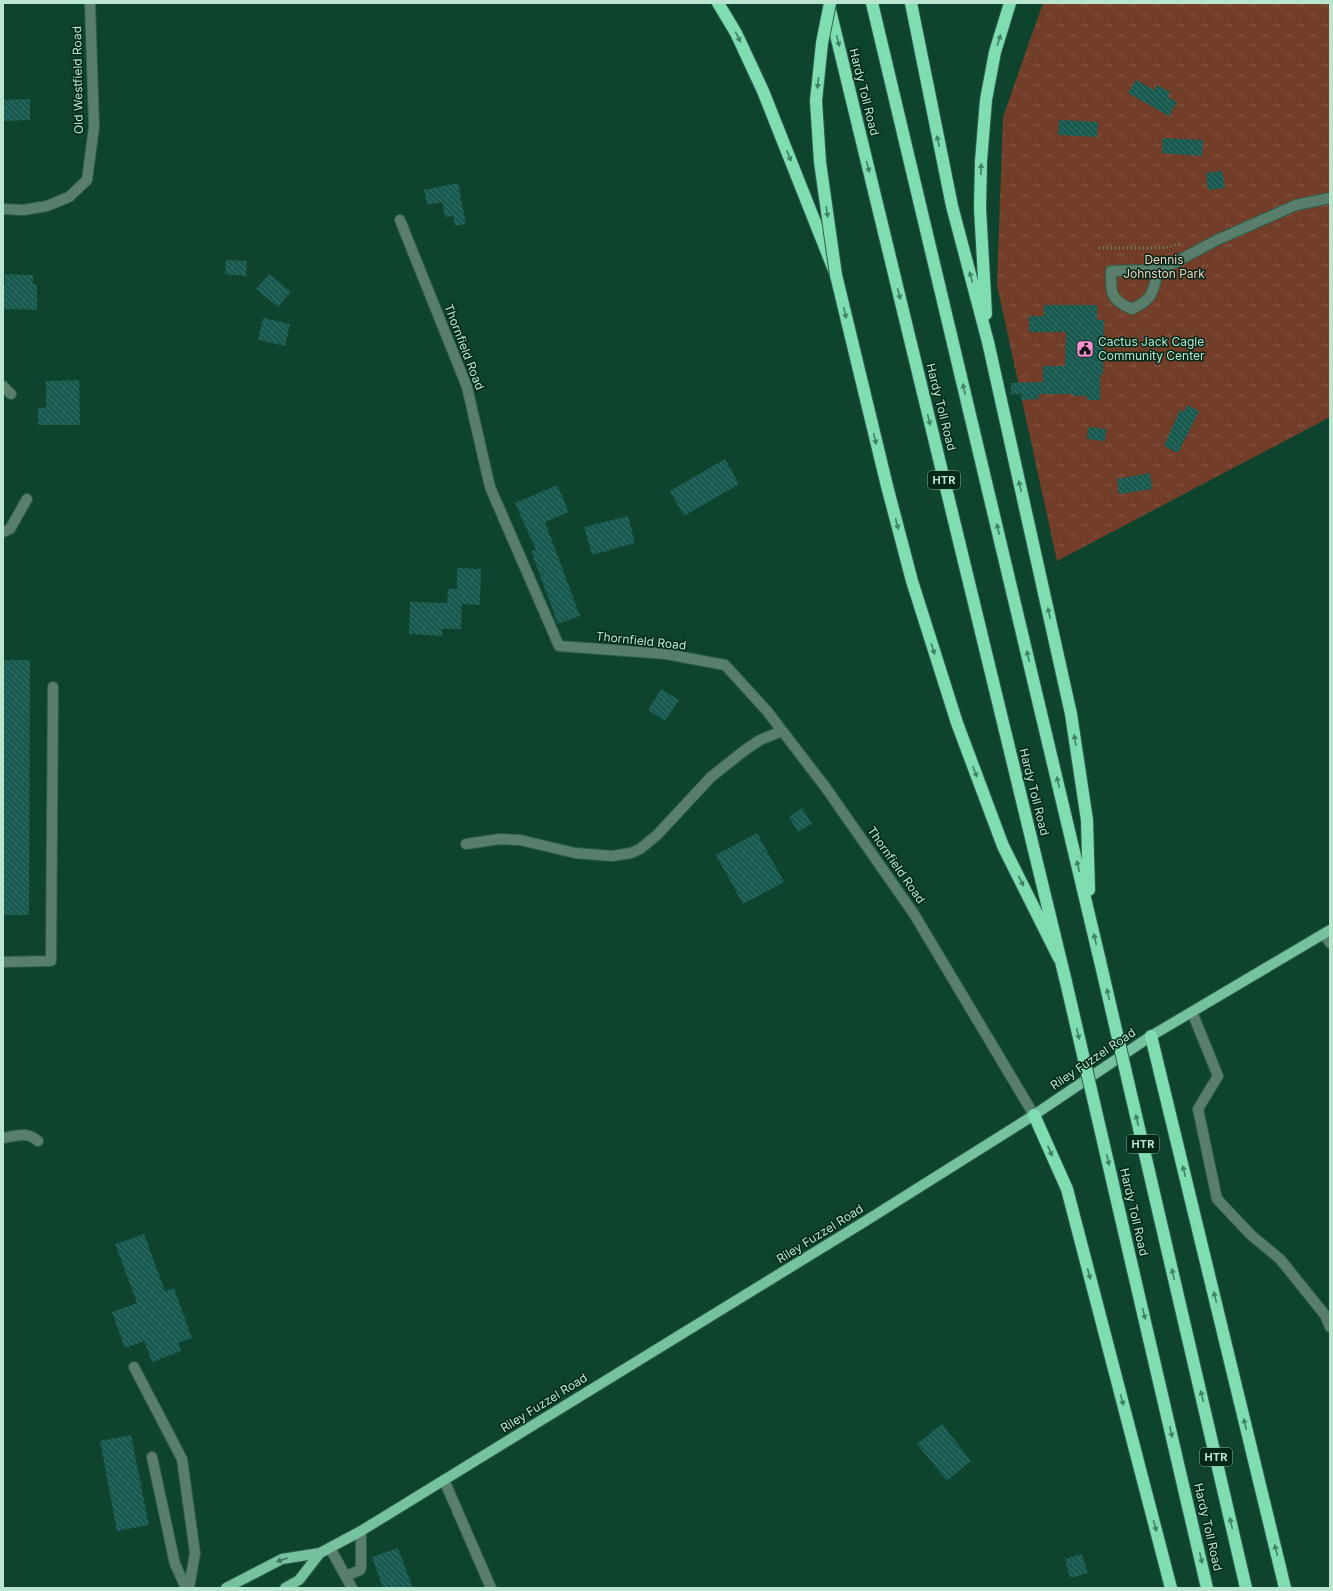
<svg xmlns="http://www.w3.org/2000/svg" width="1333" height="1591" font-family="Inter,sans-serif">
<defs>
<pattern id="park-tufts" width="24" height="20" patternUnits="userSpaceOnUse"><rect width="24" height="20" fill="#733e29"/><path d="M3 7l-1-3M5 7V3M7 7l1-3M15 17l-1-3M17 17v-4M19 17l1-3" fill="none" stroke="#855a47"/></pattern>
<pattern id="building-back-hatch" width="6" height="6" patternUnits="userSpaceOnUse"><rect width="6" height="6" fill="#185950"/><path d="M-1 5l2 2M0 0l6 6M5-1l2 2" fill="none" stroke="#387168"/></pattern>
</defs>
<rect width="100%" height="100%" fill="#0e432e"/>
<!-- park -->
<path fill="url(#park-tufts)" d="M 1043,3 L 1330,3 L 1330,417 L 1057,561 L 997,285 L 1003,117 Z"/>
<!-- building -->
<path fill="url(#building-back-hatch)" d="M 1136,80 L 1154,90 L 1157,85 L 1170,92 L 1168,97 L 1177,102 L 1169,116 L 1128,93 Z
M 30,99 L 30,120 L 3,121 L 3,100 Z
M 1059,120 L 1098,122 L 1097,137 L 1058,135 Z
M 1163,138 L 1203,140 L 1202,156 L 1162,153 Z
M 1222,171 L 1225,188 L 1208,190 L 1206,173 Z
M 458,183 L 466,224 L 455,226 L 453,216 L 445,217 L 442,202 L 427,205 L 424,190 Z
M 226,260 L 247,261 L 246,276 L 225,274 Z
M 5,274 L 33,275 L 33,284 L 37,285 L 37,310 L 3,309 L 3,284 L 5,284 Z
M 269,274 L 291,292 L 278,307 L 256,289 Z
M 1044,305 L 1097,305 L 1097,320 L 1104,320 L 1103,375 L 1100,375 L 1100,400 L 1087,400 L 1087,396 L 1073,396 L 1073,394 L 1039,394 L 1039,399 L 1021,400 L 1021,394 L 1011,394 L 1011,383 L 1043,382 L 1043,366 L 1065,366 L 1066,332 L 1029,332 L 1029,316 L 1044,316 Z
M 263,318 L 290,324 L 285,346 L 258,340 Z
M 79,380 L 80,425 L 38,425 L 38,408 L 46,408 L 46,381 Z
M 1187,405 L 1199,411 L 1178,453 L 1164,446 L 1180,410 L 1184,412 Z
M 1088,427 L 1106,429 L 1105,441 L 1087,439 Z
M 725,459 L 739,484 L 684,516 L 670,491 Z
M 1150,473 L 1152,489 L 1119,494 L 1117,479 Z
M 557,485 L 569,512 L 545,522 L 580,616 L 558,624 L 531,551 L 536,550 L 515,503 Z
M 628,516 L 635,543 L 592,555 L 584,527 Z
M 457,568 L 481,569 L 480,605 L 462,604 L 461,629 L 442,629 L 442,636 L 409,634 L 410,602 L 447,603 L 448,589 L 457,589 Z
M 3,660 L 30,660 L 29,915 L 3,915 Z
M 661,689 L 679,700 L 665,721 L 648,710 Z
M 802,808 L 812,824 L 798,832 L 789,817 Z
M 757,833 L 784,882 L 743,904 L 716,855 Z
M 144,1234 L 165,1291 L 174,1288 L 192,1338 L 178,1343 L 181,1351 L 152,1362 L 144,1341 L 125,1348 L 112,1312 L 137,1303 L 115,1244 Z
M 942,1424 L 971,1461 L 947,1481 L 917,1444 Z
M 131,1435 L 149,1525 L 117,1531 L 100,1441 Z
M 398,1548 L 413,1588 L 383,1588 L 372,1557 Z
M 1082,1554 L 1088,1573 L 1070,1578 L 1065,1559 Z"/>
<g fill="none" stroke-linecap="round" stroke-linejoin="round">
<defs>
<path id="minor" d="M 3,209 L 23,210 L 47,206 L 69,197 L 87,180 L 94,127 L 90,3
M 400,220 L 467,387 L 490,487 L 559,646 L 666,654 L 725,665 L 767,711 L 826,788 L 914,914 L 1034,1115
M 1160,268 C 1151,290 1157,297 1132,309 C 1110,300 1111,293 1111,271 L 1153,270 L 1168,266 L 1217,240 L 1296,205 L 1330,198
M 3,386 L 11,394
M 3,532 L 10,529 L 27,499
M 466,844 L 500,839 L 520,840 L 575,853 L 612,856 L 631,853 L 640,849 L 657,835 L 711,777 L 745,750 L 760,740 L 782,731
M 1324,934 L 1330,943
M 3,962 L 51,961 L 53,687
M 1192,1012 L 1218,1076 L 1198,1109 L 1217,1199 L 1251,1235 L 1280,1259 L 1325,1315 L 1330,1327
M 3,1138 C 16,1136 27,1131 38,1141
M 134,1367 L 182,1459 L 195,1553 L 189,1588
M 152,1457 L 175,1564 L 186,1588
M 444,1480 L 491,1588
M 330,1548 L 352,1588
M 346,1576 L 360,1570 L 361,1568 L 361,1531"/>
<path id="major" d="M 226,1588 L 282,1559 L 320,1553 L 361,1531 L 864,1222 L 1034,1115 L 1151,1036 L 1330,930
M 285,1588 L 299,1580 L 320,1553"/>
<path id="highway" d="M 718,3 L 736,33 L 763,91 L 836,275 L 887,486 L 912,581 L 957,723 L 1003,846 L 1059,958
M 872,3 L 1100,961
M 911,3 L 952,206 L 988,342 L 1071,714 L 1087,820 L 1089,890
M 829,6 L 1066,982
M 986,314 L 980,208 L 981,161 L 986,100 L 995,52 L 1010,3
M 1151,1036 L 1285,1588
M 1034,1115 L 1067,1189 L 1171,1588
M 1185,1326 L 1246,1588
M 1149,1339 L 1207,1588"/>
</defs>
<!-- minor casing -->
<use href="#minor" stroke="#2d604b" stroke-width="12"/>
<!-- major casing -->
<use href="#major" stroke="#2d604b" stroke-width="12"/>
<!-- highway casing -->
<use href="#highway" stroke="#2d604b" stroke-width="14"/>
<!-- path -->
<path stroke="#60917b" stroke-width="2.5" stroke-dasharray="1 3" stroke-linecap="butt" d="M 1099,248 L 1165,248 L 1182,243"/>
<!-- minor -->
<use href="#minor" stroke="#5a7e6c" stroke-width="10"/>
<!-- major -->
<use href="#major" stroke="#76c29e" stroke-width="10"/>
<!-- highway -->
<use href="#highway" stroke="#7fddb1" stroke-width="12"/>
<defs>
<path id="highway-bridge" d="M 830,3 L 822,43 L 816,101 L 820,162 L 836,275
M 1100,961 L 1185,1326
M 1066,982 L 1149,1339"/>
</defs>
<!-- highway-bridge casing -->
<use href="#highway-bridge" stroke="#2d604b" stroke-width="14" stroke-linecap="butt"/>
<!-- highway-bridge -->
<use href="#highway-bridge" stroke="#7fddb1" stroke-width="12"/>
</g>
<!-- one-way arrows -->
<defs><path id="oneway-solid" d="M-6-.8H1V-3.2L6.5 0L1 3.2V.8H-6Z"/></defs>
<g fill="#408264">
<use href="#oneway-solid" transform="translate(738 37) rotate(64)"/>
<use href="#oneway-solid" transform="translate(999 40) rotate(-73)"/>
<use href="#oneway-solid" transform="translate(838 41) rotate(76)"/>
<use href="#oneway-solid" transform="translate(818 83) rotate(96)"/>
<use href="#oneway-solid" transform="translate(938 141) rotate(-102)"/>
<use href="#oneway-solid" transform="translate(789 156) rotate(68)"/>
<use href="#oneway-solid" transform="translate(868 167) rotate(76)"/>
<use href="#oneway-solid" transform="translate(981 169) rotate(-88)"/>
<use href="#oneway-solid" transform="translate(827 212) rotate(82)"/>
<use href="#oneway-solid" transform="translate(971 277) rotate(-105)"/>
<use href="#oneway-solid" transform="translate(899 294) rotate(76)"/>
<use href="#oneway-solid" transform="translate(845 313) rotate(77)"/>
<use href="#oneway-solid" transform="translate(964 389) rotate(-103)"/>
<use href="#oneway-solid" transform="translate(929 420) rotate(76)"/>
<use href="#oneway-solid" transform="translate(875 439) rotate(77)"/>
<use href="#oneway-solid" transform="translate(1020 486) rotate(-103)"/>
<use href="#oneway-solid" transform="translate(897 524) rotate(75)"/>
<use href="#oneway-solid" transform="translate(998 529) rotate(-103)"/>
<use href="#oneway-solid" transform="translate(1049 613) rotate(-103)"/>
<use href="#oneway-solid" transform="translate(933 649) rotate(72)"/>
<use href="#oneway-solid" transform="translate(1028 656) rotate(-103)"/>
<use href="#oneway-solid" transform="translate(1075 740) rotate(-98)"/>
<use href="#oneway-solid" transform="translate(975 772) rotate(69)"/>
<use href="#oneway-solid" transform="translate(1058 782) rotate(-103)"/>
<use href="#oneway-solid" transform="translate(1078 866) rotate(-103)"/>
<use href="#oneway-solid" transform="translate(1021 881) rotate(63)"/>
<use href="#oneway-solid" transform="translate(1095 939) rotate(-103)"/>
<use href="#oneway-solid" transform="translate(1108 994) rotate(-103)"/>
<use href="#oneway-solid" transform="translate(1078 1034) rotate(77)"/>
<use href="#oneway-solid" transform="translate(1137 1120) rotate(-103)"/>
<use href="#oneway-solid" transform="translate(1050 1151) rotate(66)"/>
<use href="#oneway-solid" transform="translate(1108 1160) rotate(77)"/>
<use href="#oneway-solid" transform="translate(1184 1171) rotate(-104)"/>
<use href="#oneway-solid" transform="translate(1089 1274) rotate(75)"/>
<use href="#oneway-solid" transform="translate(1173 1274) rotate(-103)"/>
<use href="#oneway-solid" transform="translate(1215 1297) rotate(-104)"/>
<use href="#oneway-solid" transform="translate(1144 1314) rotate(77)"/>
<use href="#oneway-solid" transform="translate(1202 1396) rotate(-103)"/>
<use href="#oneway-solid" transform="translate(1122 1400) rotate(75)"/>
<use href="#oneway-solid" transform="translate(1245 1424) rotate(-104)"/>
<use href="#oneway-solid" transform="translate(1171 1432) rotate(77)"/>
<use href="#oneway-solid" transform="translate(1231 1523) rotate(-103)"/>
<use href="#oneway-solid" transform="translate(1155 1526) rotate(75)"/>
<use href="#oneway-solid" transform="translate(1276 1550) rotate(-104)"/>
<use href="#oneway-solid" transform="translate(1201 1558) rotate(77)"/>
</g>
<use fill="#3b745b" href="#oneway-solid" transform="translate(282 1560) rotate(161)"/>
<!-- icons -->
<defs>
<symbol id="civic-square" viewBox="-11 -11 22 22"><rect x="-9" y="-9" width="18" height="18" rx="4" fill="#f690d0" stroke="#002718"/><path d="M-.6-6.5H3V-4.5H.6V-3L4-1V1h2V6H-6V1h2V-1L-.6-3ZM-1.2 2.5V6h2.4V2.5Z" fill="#111"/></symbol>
</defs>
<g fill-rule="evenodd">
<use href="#civic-square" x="1075" y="339" width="20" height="20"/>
</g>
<g text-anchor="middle" stroke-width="3" stroke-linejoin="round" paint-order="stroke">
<!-- shield labels -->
<g fill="#002718" stroke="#82ad98" stroke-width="1">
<rect x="928" y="471" width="32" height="18" rx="3"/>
<rect x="1127" y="1135" width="32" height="18" rx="3"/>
<rect x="1200" y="1448" width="32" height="18" rx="3"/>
</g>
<g font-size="11" font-weight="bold" fill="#bae6cf">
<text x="944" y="484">HTR</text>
<text x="1143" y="1148">HTR</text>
<text x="1216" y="1461">HTR</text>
</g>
<!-- street labels -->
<g font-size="12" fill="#bae6cf" stroke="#002718">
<text transform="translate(78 80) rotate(-91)" y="4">Old Westfield Road</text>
<text transform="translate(864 92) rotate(76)" y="4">Hardy Toll Road</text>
<text transform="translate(464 347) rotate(69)" y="4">Thornfield Road</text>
<text transform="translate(941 407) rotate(76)" y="4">Hardy Toll Road</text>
<text transform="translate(641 641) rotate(6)" y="4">Thornfield Road</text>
<text transform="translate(1034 792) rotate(76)" y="4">Hardy Toll Road</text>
<text transform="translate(896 865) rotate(55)" y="4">Thornfield Road</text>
<text transform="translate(1093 1059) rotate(-34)" y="4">Riley Fuzzel Road</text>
<text transform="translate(1134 1212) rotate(77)" y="4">Hardy Toll Road</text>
<text transform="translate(820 1234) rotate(-32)" y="4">Riley Fuzzel Road</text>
<text transform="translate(544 1403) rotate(-32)" y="4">Riley Fuzzel Road</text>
<text transform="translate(1208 1527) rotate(77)" y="4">Hardy Toll Road</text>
</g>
<!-- park labels -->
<g font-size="12" fill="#fbcfbe" stroke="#002718">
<text x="1164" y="264">Dennis<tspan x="1164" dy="14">Johnston Park</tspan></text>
</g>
<!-- poi labels -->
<g font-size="12" fill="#bae6cf" stroke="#002718" text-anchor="start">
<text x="1098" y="346">Cactus Jack Cagle<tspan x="1098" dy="14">Community Center</tspan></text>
</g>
</g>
<!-- border -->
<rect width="1333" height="1591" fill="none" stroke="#bae6cf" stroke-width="8"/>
</svg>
